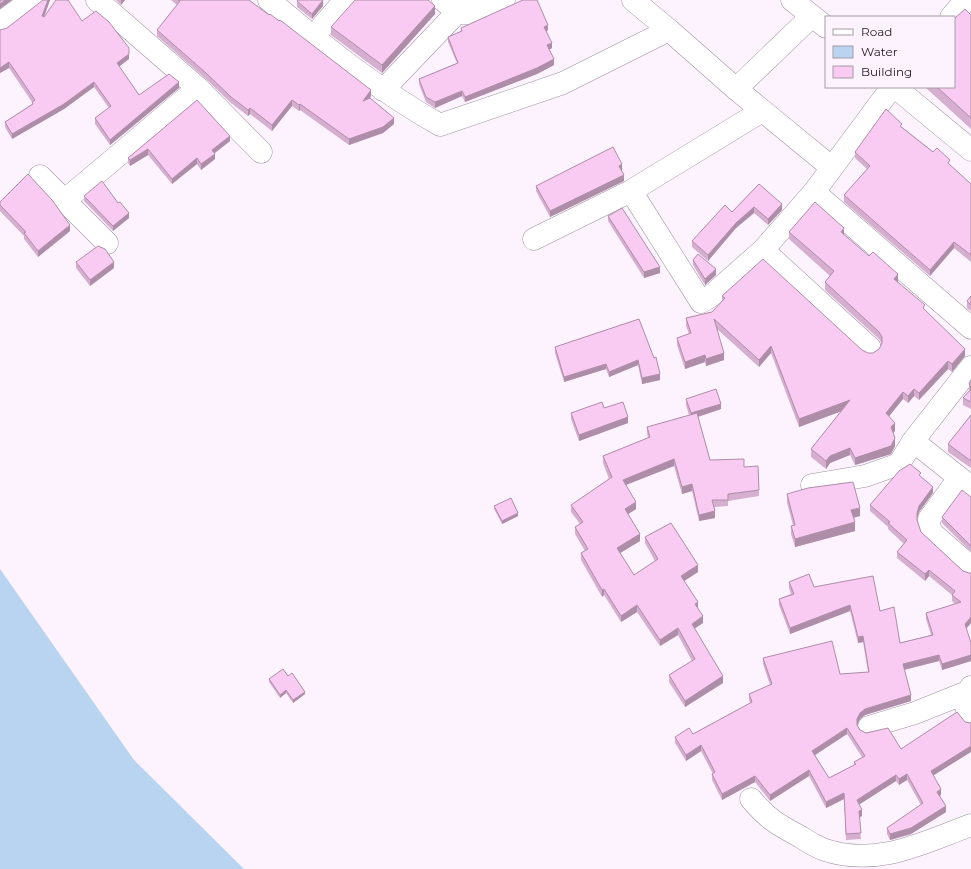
<svg xmlns="http://www.w3.org/2000/svg" width="971" height="869" font-family="Montserrat,sans-serif">
<rect width="100%" height="100%" fill="#fdf3fe"/>
<!-- water -->
<path fill="#b9d4f0" d="M 0,569 L 134,760 L 244,869 L 0,869 Z"/>
<g fill="none" stroke-linecap="round" stroke-linejoin="round">
<defs>
<path id="minor" d="M 97,0 L 198,88 L 261,152
M 269,0 C 323,46 378,90 440,125 L 563,83 L 669,30
M 443,0 L 458,13 L 472,13 L 504,0
M 633,0 L 669,30 L 736,89 L 831,167
M 792,0 L 826,27
M 951,17 L 966,0
M 0,23 L 32,0
M 313,37 L 345,0
M 895,87 L 971,150
M 736,89 L 812,16
M 383,90 L 469,0
M 40,176 L 107,243
M 631,191 L 701,302 L 711,296 L 763,250
M 814,192 L 971,328
M 64,201 L 198,88
M 534,239 L 631,191 L 762,111
M 870,348 L 763,250 L 814,192 L 892,87
M 971,367 L 913,441 L 971,487
M 959,478 L 929,519 L 929,526 L 932,533 L 971,567
M 812,485 L 865,476 L 899,464 L 913,441
M 971,687 C 962,698 964,706 971,717
M 869,727 L 915,713 L 965,693
M 751,799 C 768,819 778,825 801,837 C 808,842 817,847 825,850 C 878,867 922,843 971,825"/>
</defs>
<!-- minor casing -->
<use href="#minor" stroke="#9e939f" stroke-width="23"/>
<!-- minor -->
<use href="#minor" stroke="#fff" stroke-width="22"/>
</g>
<!-- wall -->
<path fill="#d6aed0" fill-rule="evenodd" d="M 50,0 L 44,17 L 82,21 L 129,59 L 119,67 L 139,95 L 179,88 L 110,145 L 95,124 L 95,118 L 109,108 L 94,87 L 64,109 L 12,139 L 5,127 L 5,122 L 32,104 L 32,102 L 9,68 L 0,73 L 0,30 L 7,28 Z
M 116,0 L 125,0 L 121,5 Z
M 171,0 L 249,0 L 371,96 L 370,99 L 394,124 L 383,133 L 349,145 L 300,110 L 299,111 L 292,106 L 272,131 L 250,114 L 248,116 L 231,103 L 206,79 L 157,36 L 157,30 L 177,5 Z
M 297,1 L 323,6 L 312,19 L 297,7 Z
M 435,14 L 382,73 L 331,35 L 331,27 Z
M 971,15 L 971,129 L 925,87 L 954,87 Z
M 461,28 L 548,30 L 546,31 L 552,48 L 549,50 L 554,65 L 537,74 L 465,102 L 462,96 L 435,108 L 426,102 L 419,84 L 419,79 L 457,63 L 448,42 L 448,37 L 461,31 Z
M 197,100 L 230,141 L 215,153 L 215,159 L 201,170 L 197,164 L 172,184 L 148,155 L 130,166 L 128,163 L 128,158 Z
M 902,127 L 950,165 L 971,184 L 971,262 L 954,248 L 930,276 L 844,202 L 844,195 L 867,169 L 855,158 L 855,152 Z
M 621,170 L 624,181 L 550,217 L 536,191 L 536,186 L 622,170 Z
M 759,184 L 782,210 L 768,225 L 754,213 L 736,228 L 708,261 L 692,247 L 692,241 L 732,212 Z
M 84,196 L 118,203 L 129,218 L 113,231 L 84,201 Z
M 0,202 L 70,231 L 38,257 L 24,239 L 24,236 L 0,211 Z
M 608,216 L 660,273 L 644,278 L 608,221 Z
M 789,232 L 844,235 L 898,282 L 925,310 L 965,356 L 952,372 L 948,369 L 919,400 L 914,396 L 908,403 L 903,399 L 889,416 L 895,431 L 893,433 L 895,446 L 891,454 L 855,465 L 850,455 L 830,463 L 826,469 L 811,457 L 811,449 L 841,411 L 799,427 L 771,353 L 759,367 L 717,329 L 724,360 L 706,366 L 705,362 L 685,369 L 677,345 L 677,338 L 689,334 L 686,326 L 686,318 L 712,312 L 722,301 L 722,296 L 862,350 L 868,353 L 873,353 L 879,349 L 882,344 L 879,339 L 825,290 L 825,282 L 830,276 L 789,239 Z
M 693,260 L 716,275 L 705,285 L 693,265 Z
M 76,262 L 114,268 L 90,286 L 76,268 Z
M 971,296 L 971,311 L 967,308 L 967,301 Z
M 639,319 L 660,380 L 642,384 L 638,365 L 609,377 L 606,369 L 564,382 L 555,353 L 555,347 Z
M 971,380 L 971,409 L 963,405 L 963,398 L 969,391 L 969,383 Z
M 686,399 L 721,409 L 698,417 L 710,460 L 744,467 L 759,490 L 759,496 L 728,501 L 728,506 L 714,507 L 715,518 L 699,521 L 692,491 L 682,494 L 674,466 L 626,485 L 636,509 L 628,514 L 640,541 L 620,553 L 634,575 L 655,561 L 645,543 L 645,537 L 698,572 L 684,581 L 698,608 L 703,623 L 694,629 L 723,683 L 685,707 L 669,682 L 669,675 L 692,661 L 678,635 L 660,646 L 637,612 L 621,622 L 604,595 L 602,597 L 581,560 L 581,553 L 585,551 L 575,534 L 575,527 L 580,524 L 571,512 L 571,505 L 609,479 L 603,463 L 603,456 L 648,438 L 647,433 L 647,427 L 689,415 L 686,405 Z
M 571,413 L 628,423 L 579,441 L 571,419 Z
M 971,415 L 971,468 L 948,452 L 948,444 Z
M 921,477 L 933,493 L 919,512 L 917,519 L 917,520 L 921,532 L 963,571 L 969,573 L 971,573 L 971,623 L 966,629 L 971,643 L 971,661 L 942,670 L 939,661 L 904,670 L 911,701 L 865,715 L 860,719 L 857,725 L 860,730 L 866,733 L 901,749 L 933,775 L 941,795 L 940,796 L 946,812 L 911,834 L 890,840 L 887,834 L 887,828 L 921,805 L 907,780 L 899,785 L 896,781 L 859,804 L 862,816 L 859,817 L 861,839 L 846,840 L 844,799 L 826,808 L 809,776 L 770,801 L 755,782 L 722,800 L 712,780 L 712,774 L 713,774 L 701,751 L 686,761 L 675,743 L 675,737 L 693,734 L 750,703 L 749,700 L 749,694 L 770,685 L 763,664 L 763,658 L 840,674 L 868,672 L 863,642 L 858,643 L 850,611 L 790,634 L 779,605 L 779,599 L 791,594 L 789,588 L 789,582 L 814,587 L 880,611 L 900,643 L 931,635 L 926,619 L 926,613 L 955,604 L 952,601 L 952,595 L 929,576 L 925,581 L 897,558 L 897,552 L 904,544 L 888,529 L 888,527 L 870,511 L 870,505 ZM 847,734 L 862,757 L 854,762 L 854,765 L 829,778 L 815,755 Z
M 787,494 L 860,516 L 854,518 L 855,531 L 795,547 L 791,534 L 791,526 L 793,525 L 787,503 Z
M 971,497 L 971,552 L 942,523 L 942,517 Z
M 494,506 L 518,516 L 502,524 L 494,509 Z
M 288,676 L 305,694 L 293,703 L 286,693 L 280,698 L 269,682 L 269,679 Z"/>
<!-- shaded-wall -->
<path fill="#ae8da9" d="M 5,0 L 12,0 L 0,9 L 0,4 Z
M 48,0 L 50,0 L 42,22 L 42,16 Z
M 121,0 L 125,0 L 121,5 Z
M 323,0 L 323,6 L 312,19 L 312,14 Z
M 435,6 L 435,14 L 382,73 L 382,65 Z
M 548,25 L 548,30 L 544,33 L 544,27 Z
M 552,43 L 552,48 L 547,51 L 547,45 Z
M 129,54 L 129,59 L 117,68 L 117,63 Z
M 554,59 L 554,65 L 537,74 L 465,102 L 465,97 Z
M 9,62 L 9,68 L 0,73 L 0,68 Z
M 94,82 L 94,87 L 64,109 L 12,139 L 12,134 Z
M 179,82 L 179,88 L 110,145 L 110,140 Z
M 371,90 L 371,96 L 363,107 L 363,101 Z
M 462,91 L 462,96 L 435,108 L 435,102 Z
M 292,100 L 292,106 L 272,131 L 272,125 Z
M 300,104 L 300,110 L 299,111 L 299,105 Z
M 250,108 L 250,114 L 248,116 L 248,110 Z
M 394,118 L 394,124 L 383,133 L 349,145 L 349,139 Z
M 230,136 L 230,141 L 212,155 L 212,150 Z
M 148,149 L 148,155 L 130,166 L 130,160 Z
M 215,154 L 215,159 L 201,170 L 201,164 Z
M 197,158 L 197,164 L 172,184 L 172,179 Z
M 622,164 L 622,170 L 619,171 L 619,166 Z
M 624,175 L 624,181 L 550,217 L 550,211 Z
M 782,204 L 782,210 L 768,225 L 768,219 Z
M 754,207 L 754,213 L 736,228 L 708,261 L 708,255 L 736,223 Z
M 129,213 L 129,218 L 113,231 L 113,226 Z
M 70,225 L 70,231 L 38,257 L 38,251 Z
M 844,228 L 844,235 L 841,232 Z
M 954,242 L 954,248 L 930,276 L 930,270 Z
M 114,262 L 114,268 L 90,286 L 90,280 Z
M 660,267 L 660,273 L 644,278 L 644,272 Z
M 716,269 L 716,275 L 705,285 L 705,279 Z
M 898,274 L 898,282 L 894,287 L 894,279 Z
M 771,346 L 771,353 L 759,367 L 759,360 Z
M 965,349 L 965,356 L 952,372 L 952,364 Z
M 724,353 L 724,360 L 706,366 L 706,359 Z
M 705,355 L 705,362 L 685,369 L 685,362 Z
M 638,360 L 638,365 L 609,377 L 609,372 Z
M 948,361 L 948,369 L 919,400 L 919,393 Z
M 606,364 L 606,369 L 564,382 L 564,377 Z
M 660,374 L 660,380 L 642,384 L 642,378 Z
M 914,389 L 914,396 L 908,403 L 908,396 Z
M 903,392 L 903,399 L 886,420 L 886,413 Z
M 850,400 L 850,408 L 799,427 L 799,419 Z
M 721,404 L 721,409 L 691,419 L 691,413 Z
M 628,417 L 628,423 L 579,441 L 579,435 Z
M 895,423 L 895,431 L 891,435 L 891,427 Z
M 895,438 L 895,446 L 891,454 L 855,465 L 855,458 Z
M 850,448 L 850,455 L 830,463 L 826,469 L 826,461 L 830,456 Z
M 674,459 L 674,466 L 623,486 L 623,480 Z
M 692,484 L 692,491 L 682,494 L 682,487 Z
M 933,487 L 933,493 L 919,512 L 917,519 L 917,513 L 919,506 Z
M 636,502 L 636,509 L 625,516 L 625,509 Z
M 860,508 L 860,516 L 851,518 L 851,510 Z
M 715,511 L 715,518 L 699,521 L 699,515 Z
M 518,513 L 518,516 L 502,524 L 502,521 Z
M 855,522 L 855,531 L 795,547 L 795,539 Z
M 640,534 L 640,541 L 617,555 L 617,548 Z
M 698,565 L 698,572 L 681,583 L 681,576 Z
M 929,570 L 929,576 L 925,581 L 925,574 Z
M 604,589 L 604,595 L 602,597 L 602,590 Z
M 698,602 L 698,609 L 695,604 Z
M 637,605 L 637,612 L 621,622 L 621,616 Z
M 850,605 L 850,611 L 790,634 L 790,628 Z
M 703,616 L 703,623 L 692,630 L 692,624 Z
M 971,617 L 971,623 L 965,630 L 965,624 Z
M 678,628 L 678,635 L 660,646 L 660,640 Z
M 863,636 L 863,642 L 858,643 L 858,637 Z
M 939,655 L 939,661 L 903,670 L 903,664 Z
M 971,655 L 971,661 L 942,670 L 942,664 Z
M 723,676 L 723,683 L 685,707 L 685,701 Z
M 286,690 L 286,693 L 280,698 L 280,695 Z
M 305,692 L 305,694 L 293,703 L 293,700 Z
M 911,695 L 911,701 L 865,715 L 860,719 L 857,725 L 857,719 L 860,713 L 865,709 Z
M 847,728 L 847,734 L 812,757 L 812,751 Z
M 701,745 L 701,751 L 686,761 L 686,755 Z
M 971,746 L 971,752 L 931,777 L 931,771 Z
M 809,770 L 809,776 L 770,801 L 770,795 Z
M 907,774 L 907,780 L 899,785 L 899,779 Z
M 896,775 L 896,781 L 857,806 L 857,800 Z
M 755,776 L 755,782 L 722,800 L 722,794 Z
M 941,789 L 941,795 L 937,798 L 937,792 Z
M 844,793 L 844,799 L 826,808 L 826,802 Z
M 946,806 L 946,812 L 911,834 L 890,840 L 890,834 Z
M 862,810 L 862,816 L 859,818 L 859,811 Z"/>
<!-- building -->
<path fill="#f9caf2" stroke="#ae8da9" fill-rule="evenodd" d="M 0,0 L 5,0 L 0,4 Z
M 43,0 L 48,0 L 42,16 L 44,17 L 56,0 L 68,0 L 82,21 L 96,11 L 109,22 L 129,48 L 129,54 L 117,63 L 139,95 L 169,74 L 179,82 L 110,140 L 95,118 L 111,106 L 94,82 L 64,104 L 12,134 L 5,122 L 33,104 L 32,102 L 35,100 L 9,62 L 0,68 L 0,30 L 7,28 Z
M 178,0 L 249,0 L 269,15 L 270,14 L 279,21 L 280,20 L 371,90 L 363,101 L 370,98 L 394,118 L 383,127 L 349,139 L 300,104 L 299,105 L 292,100 L 272,125 L 250,108 L 248,110 L 231,97 L 206,73 L 157,30 L 180,1 Z
M 298,0 L 323,0 L 312,14 L 297,1 Z
M 355,0 L 428,0 L 435,6 L 382,65 L 331,27 Z
M 523,0 L 537,0 L 548,25 L 544,27 L 552,43 L 547,45 L 554,59 L 537,68 L 465,97 L 462,91 L 435,102 L 426,97 L 419,79 L 458,63 L 448,37 L 462,31 L 461,28 Z
M 965,9 L 971,15 L 971,118 L 937,87 L 954,87 L 954,18 L 955,18 Z
M 197,100 L 230,136 L 212,150 L 215,154 L 201,164 L 197,158 L 172,179 L 148,149 L 130,160 L 128,158 Z
M 886,109 L 902,124 L 900,126 L 933,152 L 937,148 L 950,160 L 948,163 L 971,184 L 971,255 L 954,242 L 930,270 L 844,195 L 870,166 L 855,152 Z
M 613,147 L 622,164 L 619,166 L 624,175 L 550,211 L 536,186 Z
M 28,174 L 52,200 L 70,225 L 38,251 L 24,233 L 26,232 L 0,205 L 0,202 Z
M 102,181 L 118,203 L 120,202 L 129,213 L 113,226 L 84,196 Z
M 759,184 L 782,204 L 768,219 L 754,207 L 736,223 L 708,255 L 692,241 L 725,205 L 732,212 Z
M 815,202 L 844,228 L 841,232 L 869,256 L 873,252 L 898,274 L 894,279 L 925,305 L 923,308 L 965,349 L 952,364 L 948,361 L 919,393 L 914,389 L 908,396 L 903,392 L 886,413 L 895,423 L 891,427 L 895,438 L 891,446 L 855,458 L 850,448 L 830,456 L 826,461 L 811,449 L 850,400 L 799,419 L 771,346 L 759,360 L 714,319 L 724,353 L 706,359 L 705,355 L 685,362 L 677,338 L 691,333 L 686,318 L 712,312 L 725,298 L 722,296 L 763,259 L 862,350 L 868,353 L 873,353 L 879,349 L 882,343 L 882,337 L 879,332 L 825,282 L 834,271 L 789,232 Z
M 622,208 L 660,267 L 644,272 L 608,216 Z
M 98,246 L 105,249 L 114,262 L 90,280 L 76,262 Z
M 698,254 L 716,269 L 705,279 L 693,260 Z
M 971,296 L 971,305 L 967,301 Z
M 639,319 L 654,358 L 656,357 L 660,374 L 642,378 L 638,360 L 609,372 L 606,364 L 564,377 L 555,347 Z
M 971,380 L 971,402 L 963,398 L 971,389 L 969,383 Z
M 716,389 L 721,404 L 691,413 L 686,399 Z
M 602,402 L 604,408 L 623,402 L 628,417 L 579,435 L 571,413 Z
M 697,413 L 710,460 L 744,459 L 744,467 L 758,466 L 759,490 L 728,494 L 728,500 L 712,500 L 715,511 L 699,515 L 692,484 L 682,487 L 674,459 L 623,480 L 636,502 L 625,509 L 640,534 L 617,548 L 634,575 L 658,559 L 645,537 L 671,523 L 698,565 L 681,576 L 698,602 L 695,604 L 703,616 L 692,624 L 723,676 L 685,701 L 669,675 L 695,659 L 678,628 L 660,640 L 637,605 L 621,616 L 604,589 L 602,590 L 581,553 L 588,549 L 575,527 L 583,522 L 571,505 L 612,477 L 603,456 L 650,437 L 647,427 Z
M 971,415 L 971,461 L 948,444 Z
M 910,464 L 921,473 L 919,475 L 933,487 L 919,506 L 917,513 L 917,520 L 921,532 L 963,571 L 969,573 L 971,573 L 971,617 L 965,624 L 971,643 L 971,655 L 942,664 L 939,655 L 903,664 L 911,695 L 865,709 L 860,713 L 857,719 L 857,725 L 860,730 L 866,733 L 888,728 L 901,749 L 957,712 L 965,722 L 971,723 L 971,746 L 931,771 L 941,789 L 937,792 L 946,806 L 911,828 L 890,834 L 887,828 L 923,803 L 907,774 L 899,779 L 896,775 L 857,800 L 862,810 L 859,811 L 861,833 L 846,834 L 844,793 L 826,802 L 809,770 L 770,795 L 755,776 L 722,794 L 712,774 L 715,772 L 701,745 L 686,755 L 675,737 L 689,728 L 693,734 L 752,702 L 749,694 L 772,684 L 763,658 L 832,641 L 840,674 L 869,672 L 863,636 L 858,637 L 850,605 L 790,628 L 779,599 L 794,594 L 789,582 L 809,574 L 814,587 L 873,576 L 880,611 L 894,607 L 900,643 L 933,635 L 926,613 L 961,602 L 952,595 L 955,591 L 929,570 L 925,574 L 897,552 L 907,540 L 888,523 L 890,522 L 870,505 L 899,471 ZM 847,728 L 865,756 L 854,762 L 856,764 L 829,778 L 812,751 Z
M 853,482 L 860,508 L 851,510 L 855,522 L 795,539 L 791,526 L 795,525 L 787,494 L 808,488 Z
M 962,490 L 971,497 L 971,546 L 942,517 Z
M 511,498 L 518,513 L 502,521 L 494,506 Z
M 283,669 L 288,676 L 292,673 L 305,692 L 293,700 L 286,690 L 280,695 L 269,679 Z"/>
<!-- legend -->
<rect x="825" y="16" width="130" height="72" fill="#fdf3fe" stroke="#a49ca4"/>
<rect x="833" y="29" width="20" height="6" fill="#ffffff" stroke="#a49ca4"/>
<text x="861" y="36" font-size="12" fill="#1e1a1e">Road</text>
<rect x="833" y="46" width="20" height="12" fill="#b9d4f0" stroke="#a49ca4"/>
<text x="861" y="56" font-size="12" fill="#1e1a1e">Water</text>
<rect x="833" y="66" width="20" height="12" fill="#f9caf2" stroke="#a49ca4"/>
<text x="861" y="76" font-size="12" fill="#1e1a1e">Building</text>
</svg>
